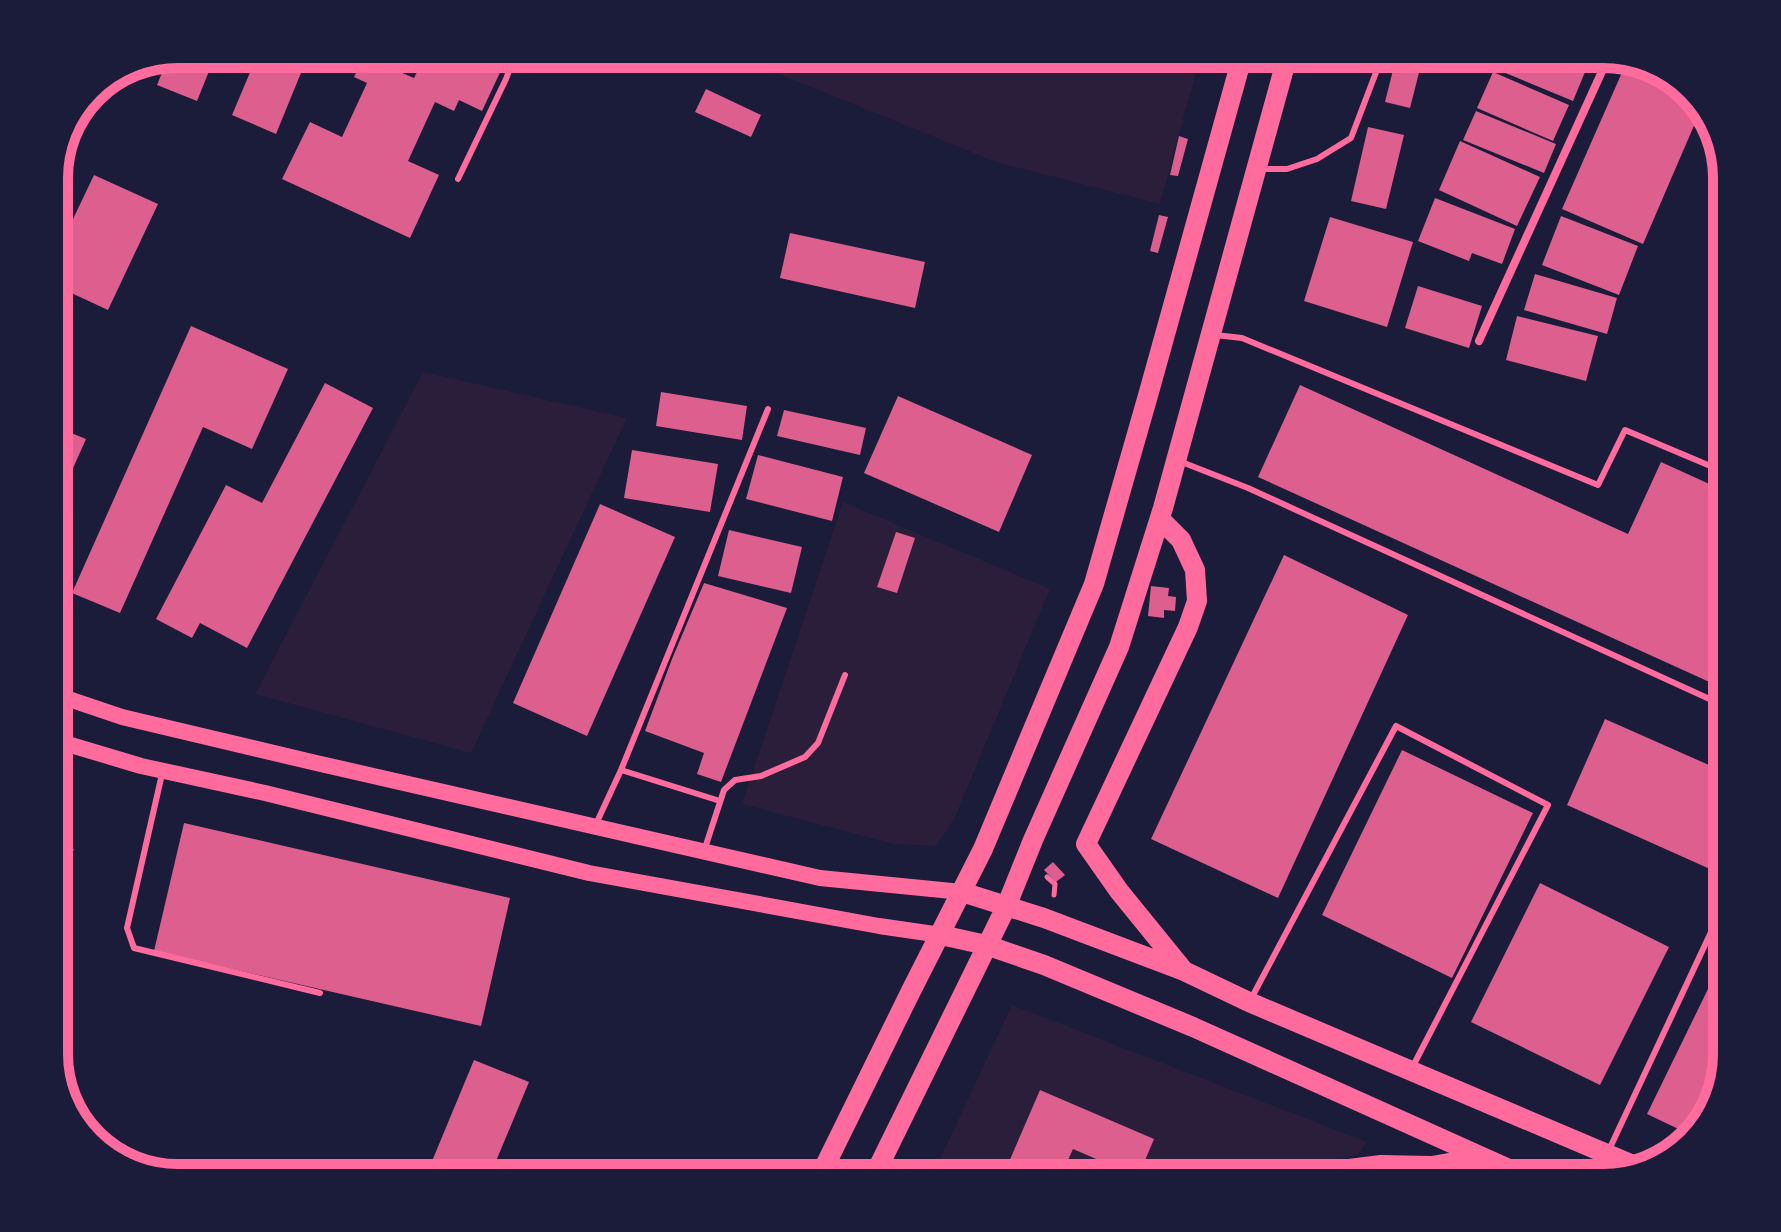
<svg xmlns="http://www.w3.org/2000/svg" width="1781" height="1232" font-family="Commissioner,sans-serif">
<rect width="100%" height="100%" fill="#1b1b3a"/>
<!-- green -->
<path fill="#2a1e3b" d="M 729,54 L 1201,54 L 1160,204 L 996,162 Z
M 423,372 L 627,418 L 471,753 L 255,694 Z
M 843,502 L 1050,589 L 955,817 L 936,846 L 894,844 L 742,804 Z
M 1012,1005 L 1367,1142 L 1358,1155 L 1220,1178 L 931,1178 Z"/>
<!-- building -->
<path fill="#dd5f8e" d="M 178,54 L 216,54 L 197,101 L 157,85 L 168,58 Z
M 252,54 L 283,54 L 281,59 L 303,68 L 276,134 L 232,115 L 257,56 Z
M 337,54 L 409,54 L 400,72 L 414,78 L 426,54 L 483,54 L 504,64 L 482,111 L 459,100 L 454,111 L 435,102 L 408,161 L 439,175 L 410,238 L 282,179 L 310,122 L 342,137 L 367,83 L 354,77 L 360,65 Z
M 1397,54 L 1468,54 L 1464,72 L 1422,61 L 1410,108 L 1385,102 Z
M 1497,54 L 1575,54 L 1590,60 L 1573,101 L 1491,67 Z
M 1627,61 L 1672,75 L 1702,107 L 1643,244 L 1562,209 Z
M 1493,72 L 1569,105 L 1553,141 L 1477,108 Z
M 706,89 L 761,115 L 751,137 L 695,112 Z
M 1476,111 L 1556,144 L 1544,173 L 1463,140 Z
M 1368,127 L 1404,135 L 1386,209 L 1351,201 Z
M 1179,136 L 1188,139 L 1178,176 L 1170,175 Z
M 1460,141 L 1540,177 L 1517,226 L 1439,190 Z
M 94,175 L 158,204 L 108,310 L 54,285 L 54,259 Z
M 1435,198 L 1515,229 L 1502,264 L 1472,253 L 1469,261 L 1418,241 Z
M 1159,215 L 1168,217 L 1158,253 L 1150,251 Z
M 1561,216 L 1638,246 L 1619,295 L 1542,265 Z
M 1330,217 L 1413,242 L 1387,327 L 1304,301 Z
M 790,233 L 925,262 L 915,308 L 780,278 Z
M 1535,274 L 1617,298 L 1607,334 L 1524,310 Z
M 1418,286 L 1482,306 L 1469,348 L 1405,328 Z
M 1517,316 L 1598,336 L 1586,381 L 1506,360 Z
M 191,326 L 288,369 L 252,449 L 203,427 L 120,613 L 72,593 Z
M 325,383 L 373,408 L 247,648 L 200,623 L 192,638 L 156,619 L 226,485 L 262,503 Z
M 1300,385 L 1628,534 L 1661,462 L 1727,492 L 1727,690 L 1258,477 Z
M 661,392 L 747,406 L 742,440 L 656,426 Z
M 898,396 L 1032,455 L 999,532 L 864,473 Z
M 784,410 L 866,428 L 860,455 L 777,436 Z
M 54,426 L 86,439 L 54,511 Z
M 632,450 L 718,464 L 710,512 L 624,498 Z
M 758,455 L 843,477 L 832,521 L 746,499 Z
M 600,504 L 675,537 L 587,736 L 513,703 Z
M 729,530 L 802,547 L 791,593 L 718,576 Z
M 896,532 L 915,538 L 897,593 L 877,587 Z
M 1284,555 L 1408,615 L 1278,898 L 1151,839 Z
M 704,583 L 787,608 L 721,782 L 697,774 L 704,753 L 645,731 L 672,659 Z
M 1151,586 L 1169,588 L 1168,596 L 1176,597 L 1175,611 L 1164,610 L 1164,618 L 1148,616 Z
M 1605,719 L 1727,773 L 1727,830 L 1710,869 L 1567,805 Z
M 1402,750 L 1533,813 L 1452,978 L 1322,915 Z
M 184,823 L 510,898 L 481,1026 L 154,951 Z
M 54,842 L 74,849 L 55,901 L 54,901 Z
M 1053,862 L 1065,875 L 1056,882 L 1044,870 Z
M 1540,883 L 1669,947 L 1600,1085 L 1471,1022 Z
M 1727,950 L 1727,1055 L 1706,1123 L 1693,1136 L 1647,1114 Z
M 474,1060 L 529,1082 L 489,1178 L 425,1178 Z
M 1040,1090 L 1154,1139 L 1138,1177 L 1073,1149 L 1060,1178 L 1002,1178 Z"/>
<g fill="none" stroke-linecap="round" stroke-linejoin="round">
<!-- path -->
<path stroke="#ff6b9d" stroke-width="5" d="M 1047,877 L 1055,884 L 1054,895"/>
<!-- service -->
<path stroke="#ff6b9d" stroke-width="6" d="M 1260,169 L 1287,169 L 1317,159 L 1351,138 L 1383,54
M 458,179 L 506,79 L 509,71 L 511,54
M 1215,335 L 1242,338 L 1598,485 L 1625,430 L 1727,473
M 1179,461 L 1248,488 L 1727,707
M 621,770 L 720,801
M 162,774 L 127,928 L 134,948 L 320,993
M 596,824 L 621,770 L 768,409
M 705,848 L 724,790 L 735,780 L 761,776 L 805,757 L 818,743 L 845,675
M 1251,999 L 1396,726 L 1548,805 L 1412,1068
M 1608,1152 L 1727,898"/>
<!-- minor -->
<path stroke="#ff6b9d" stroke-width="8" d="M 1479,341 L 1609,56"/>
<!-- secondary -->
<path stroke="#ff6b9d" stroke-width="16" d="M 54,694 L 122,717 L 312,762 L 820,878 L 962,892
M 54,740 L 141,766 L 265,793 L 589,873 L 879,926 L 941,935"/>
<!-- primary -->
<path stroke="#ff6b9d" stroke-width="20" d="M 1160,519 L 1181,540 L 1195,570 L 1197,601 L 1188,627 L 1086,844 L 1119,891 L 1184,971
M 962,892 L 1044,918 L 1184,971 L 1249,1002 L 1640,1168
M 941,935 L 986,945 L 1044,965 L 1193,1027 L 1529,1178
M 819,1178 L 911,991 L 983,849 L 1094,584 L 1149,392 L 1243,54
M 873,1178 L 1006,907 L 1033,840 L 1119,647 L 1163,508 L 1288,54
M 1278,1178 L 1381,1165 L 1432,1166 L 1449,1163 L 1496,1171"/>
</g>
<!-- crop -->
<path d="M0 0H1781V1232H0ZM178 68H1603A110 110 0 0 1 1713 178V1054A110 110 0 0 1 1603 1164H178A110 110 0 0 1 68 1054V178A110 110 0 0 1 178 68Z" fill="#1b1b3a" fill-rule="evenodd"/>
<path fill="none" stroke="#ff6b9d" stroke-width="10" d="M178 68H1603A110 110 0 0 1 1713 178V1054A110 110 0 0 1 1603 1164H178A110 110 0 0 1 68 1054V178A110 110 0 0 1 178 68Z"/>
</svg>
